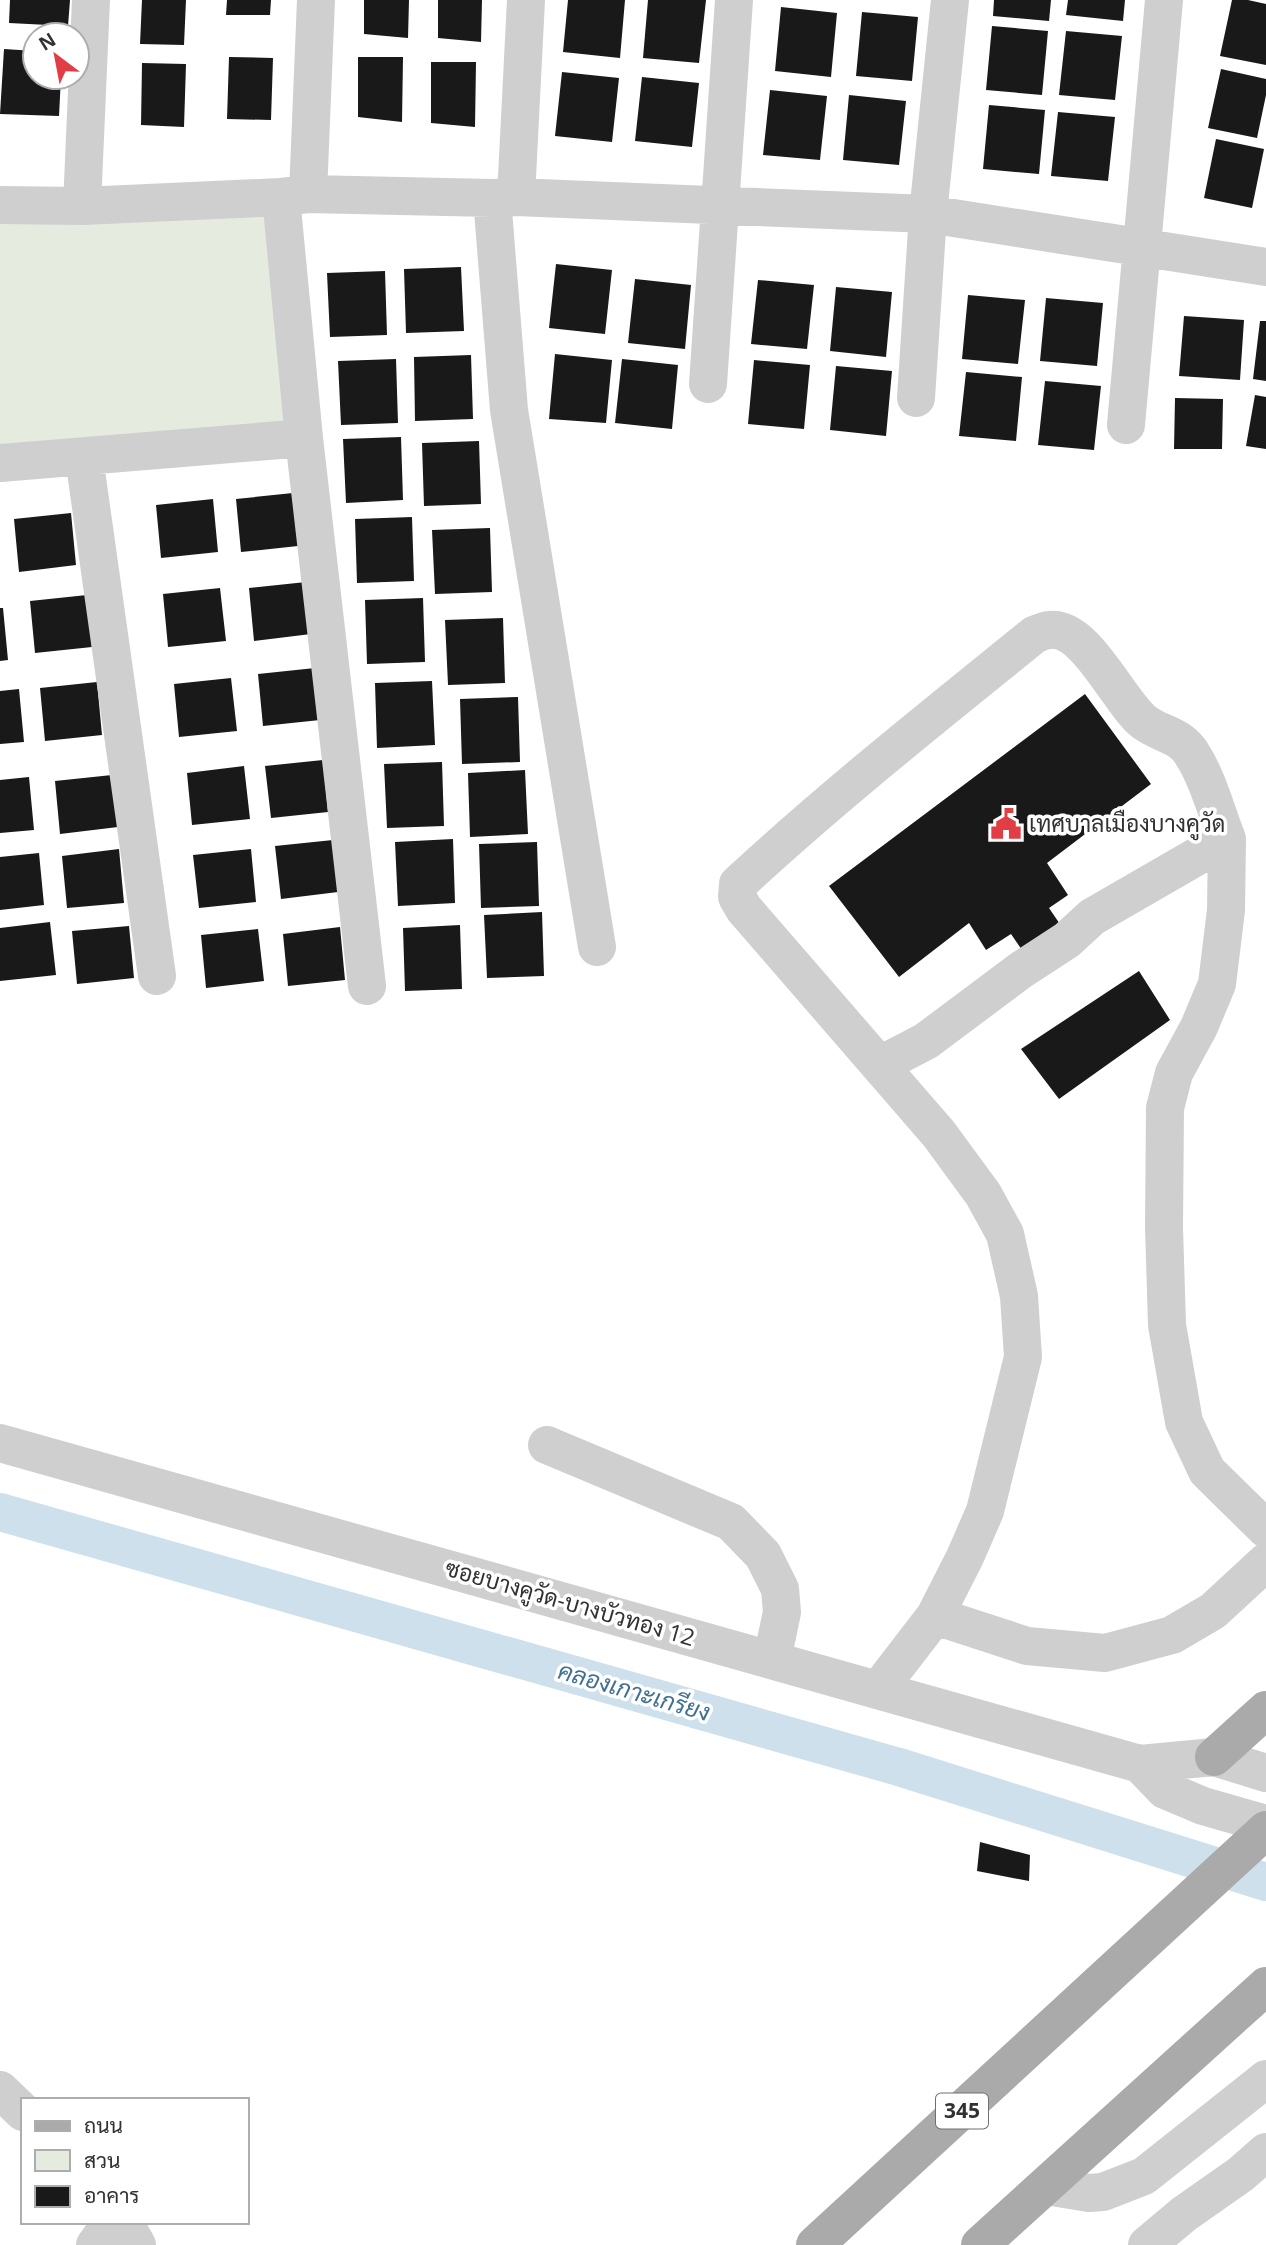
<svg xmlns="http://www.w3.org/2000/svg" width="1266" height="2245" font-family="'Open Sans',Sarabun,sans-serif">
<rect width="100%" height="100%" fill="#fff"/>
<!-- green -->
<path fill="#e5ebde" d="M 0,207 L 283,209 L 310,453 L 0,482 Z"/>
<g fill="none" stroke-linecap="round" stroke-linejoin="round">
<!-- canal -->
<path stroke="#cee0ec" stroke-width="38" d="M 0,1512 L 899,1767 L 1266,1882"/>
</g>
<!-- building -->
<path fill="#191919" d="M 10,0 L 70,0 L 68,26 L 9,23 Z
M 142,0 L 186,0 L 184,45 L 140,44 Z
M 227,0 L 271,0 L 270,15 L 226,15 Z
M 364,0 L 409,0 L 408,38 L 364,34 Z
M 438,0 L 482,0 L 481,42 L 438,38 Z
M 568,0 L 625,0 L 620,58 L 563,52 Z
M 648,0 L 706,0 L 699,63 L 643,58 Z
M 994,0 L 1051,0 L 1049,21 L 993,16 Z
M 1068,0 L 1125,0 L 1123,21 L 1066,15 Z
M 1232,0 L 1248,0 L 1266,4 L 1266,65 L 1220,56 Z
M 781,7 L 837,13 L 831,77 L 775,71 Z
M 862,12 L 918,17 L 912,81 L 856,76 Z
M 992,26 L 1048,31 L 1042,95 L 986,90 Z
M 1066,31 L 1122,36 L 1115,100 L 1059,95 Z
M 4,49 L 35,51 L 35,77 L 61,77 L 59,116 L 0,114 Z
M 229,57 L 273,58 L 271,120 L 227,119 Z
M 358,57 L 403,57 L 402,122 L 358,117 Z
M 431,62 L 476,62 L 475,127 L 431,123 Z
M 142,63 L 186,64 L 184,127 L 141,125 Z
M 1221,69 L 1266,79 L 1266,95 L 1257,138 L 1208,128 Z
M 562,72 L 619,78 L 612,142 L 555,136 Z
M 642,77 L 699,83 L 692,147 L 635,141 Z
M 770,90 L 827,96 L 820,160 L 763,155 Z
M 849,95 L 906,101 L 899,165 L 843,160 Z
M 989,105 L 1045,110 L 1039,174 L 983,169 Z
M 1058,112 L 1115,117 L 1108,181 L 1051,176 Z
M 1216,139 L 1264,149 L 1252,208 L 1204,198 Z
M 556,264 L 612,270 L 605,334 L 549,328 Z
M 461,267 L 464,331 L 406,333 L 404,269 Z
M 385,271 L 387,335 L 330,337 L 327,273 Z
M 635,279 L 691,285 L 685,349 L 628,343 Z
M 758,280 L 814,285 L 807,349 L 751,344 Z
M 836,287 L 892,292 L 886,357 L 830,351 Z
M 968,295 L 1025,300 L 1018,364 L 962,359 Z
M 1046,298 L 1103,303 L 1097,366 L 1040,361 Z
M 1184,316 L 1244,320 L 1240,380 L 1179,376 Z
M 1260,321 L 1266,321 L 1266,381 L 1253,379 Z
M 555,354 L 612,360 L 606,423 L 549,419 Z
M 471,355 L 473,419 L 415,421 L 414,357 Z
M 396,359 L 398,423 L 341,425 L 338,361 Z
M 622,359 L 678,365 L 672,429 L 615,423 Z
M 754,360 L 810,365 L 804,429 L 748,424 Z
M 836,366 L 892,371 L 886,436 L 830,430 Z
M 966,372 L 1022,377 L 1016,441 L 959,436 Z
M 1045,381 L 1101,386 L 1094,450 L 1038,445 Z
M 1255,395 L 1266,397 L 1266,449 L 1246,446 Z
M 1175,398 L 1223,399 L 1222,449 L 1174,449 Z
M 401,437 L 403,500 L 346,503 L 343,439 Z
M 479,441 L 481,504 L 424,506 L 422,443 Z
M 293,493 L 298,546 L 241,552 L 236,499 Z
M 213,499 L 218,552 L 161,558 L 156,505 Z
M 71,513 L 76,565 L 19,572 L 14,519 Z
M 412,517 L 414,581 L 357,583 L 355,519 Z
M 490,528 L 492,592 L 435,594 L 432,530 Z
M 306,582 L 311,634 L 254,641 L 249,588 Z
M 220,588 L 226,641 L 168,647 L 163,594 Z
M 87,595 L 92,647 L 35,653 L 30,601 Z
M 423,598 L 425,662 L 367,664 L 365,600 Z
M 0,608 L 3,608 L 8,660 L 0,661 Z
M 503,618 L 505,683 L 448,685 L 445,620 Z
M 315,668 L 320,720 L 263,726 L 258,674 Z
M 231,678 L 237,731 L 179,737 L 174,684 Z
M 432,681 L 435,745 L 377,748 L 375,683 Z
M 97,682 L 102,735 L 45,741 L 40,688 Z
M 19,689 L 24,742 L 0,744 L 0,691 Z
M 1085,694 L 1151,784 L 1047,863 L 1068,895 L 1049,908 L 1066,933 L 1028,959 L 1011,934 L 986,950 L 969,923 L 899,977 L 829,886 Z
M 518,697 L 520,762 L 462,764 L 460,699 Z
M 323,760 L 328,812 L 271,818 L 265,766 Z
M 442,762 L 444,826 L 387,828 L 384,764 Z
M 244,766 L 250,819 L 192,825 L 187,773 Z
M 525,770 L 528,834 L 470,837 L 468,773 Z
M 112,775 L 118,827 L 60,834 L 55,781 Z
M 29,777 L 34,830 L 0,833 L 0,780 Z
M 453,839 L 455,903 L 398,906 L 395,842 Z
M 333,840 L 338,892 L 281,899 L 275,846 Z
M 537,842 L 539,906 L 481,908 L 479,844 Z
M 119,849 L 124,903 L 67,908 L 62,856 Z
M 251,849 L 256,902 L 199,908 L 193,855 Z
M 39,853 L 44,905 L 0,910 L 0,857 Z
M 542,912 L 544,976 L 487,978 L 484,915 Z
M 50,922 L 56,975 L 0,981 L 0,928 Z
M 460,925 L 462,989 L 405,991 L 403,928 Z
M 129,926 L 134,978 L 77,984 L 72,931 Z
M 340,927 L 345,980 L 288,986 L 283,934 Z
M 258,929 L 264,981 L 206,988 L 201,935 Z
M 1139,971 L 1170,1020 L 1059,1099 L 1021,1049 Z
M 980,1842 L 1030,1855 L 1029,1881 L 977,1871 Z"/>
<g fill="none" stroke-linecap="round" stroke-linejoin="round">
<!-- minor -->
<path stroke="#cfcfcf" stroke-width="38" d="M 308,194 L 316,0
M 281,197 L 304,438 L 367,986
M 516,197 L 526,0
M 492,198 L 509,410 L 597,947
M 0,205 L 82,206 L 281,197 L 308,194 L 492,198 L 516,197 L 928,214 L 1266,267
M 82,206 L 91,0
M 708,384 L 734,0
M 916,398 L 928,214 L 950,0
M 1126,425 L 1164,0
M 84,457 L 157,976
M 0,463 L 304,438
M 880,1065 L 926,1041 L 1021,970 L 1067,940 L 1092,917 L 1227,839 L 1226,910 L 1217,984 L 1199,1027 L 1174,1073 L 1165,1108 L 1164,1227 L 1167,1325 L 1184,1422 L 1207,1471 L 1266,1529
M 0,1443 L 1140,1764 L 1214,1757 L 1266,1773
M 547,1445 L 731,1522 L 763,1555 L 780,1589 L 782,1612 L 772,1660
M 935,1616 L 1027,1646 L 1105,1653 L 1172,1635 L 1213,1611 L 1266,1562
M 878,1690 L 935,1616 L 965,1557 L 985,1511 L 1023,1357 L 1019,1296 L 1005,1234 L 983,1194 L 939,1134 L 744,909 L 737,897 L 738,884 C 833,796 934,716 1034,635 C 1039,633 1045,630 1050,630 C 1086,626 1118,701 1144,722 C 1161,735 1180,734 1192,754 C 1208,779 1216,811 1227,839
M 1140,1764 L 1165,1790 L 1203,1806 L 1266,1824
M 0,2090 L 23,2112
M 1046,2186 L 1089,2193 L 1103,2192 L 1144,2176 L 1266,2079
M 124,2222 L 137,2245
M 95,2245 L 112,2222
M 1147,2245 L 1184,2214 L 1241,2174 L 1266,2152"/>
<!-- major -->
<path stroke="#aaa" stroke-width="38" d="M 1214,1757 L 1266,1710
M 815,2245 L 1266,1830
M 980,2245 L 1266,1986"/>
</g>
<!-- icons -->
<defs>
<symbol id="civic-bare" viewBox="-9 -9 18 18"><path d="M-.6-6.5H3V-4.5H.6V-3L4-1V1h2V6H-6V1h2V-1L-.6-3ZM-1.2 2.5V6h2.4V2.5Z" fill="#e03d44" stroke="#fff" stroke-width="2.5" paint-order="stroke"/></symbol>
</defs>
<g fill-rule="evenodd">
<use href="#civic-bare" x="984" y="802" width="44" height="44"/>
</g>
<g text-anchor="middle" stroke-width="7" stroke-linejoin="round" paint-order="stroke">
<!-- shield labels -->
<rect fill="#fff" stroke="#707070" stroke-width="2" x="936" y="2093.5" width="52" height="35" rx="5"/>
<g font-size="21" font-weight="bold" fill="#323232">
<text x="962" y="2118">345</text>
</g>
<!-- poi labels -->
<g font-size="23" fill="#323232" stroke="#fff" text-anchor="start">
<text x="1029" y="832">เทศบาลเมืองบางคูวัด</text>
</g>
<!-- street labels -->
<g font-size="23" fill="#323232" stroke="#fff">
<text transform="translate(570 1603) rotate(16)" y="8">ซอยบางคูวัด-บางบัวทอง 12</text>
</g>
<!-- water labels -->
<g font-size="24" font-style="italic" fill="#417192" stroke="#fff">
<text transform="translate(634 1692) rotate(16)" y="8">คลองเกาะเกรียง</text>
</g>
</g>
<!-- legend -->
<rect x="21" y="2098" width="228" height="126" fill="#ffffff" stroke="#adadad" stroke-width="2"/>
<rect x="35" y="2121" width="35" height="10" fill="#aaaaaa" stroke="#adadad" stroke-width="2"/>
<text x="84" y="2133" font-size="21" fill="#323232">ถนน</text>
<rect x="35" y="2150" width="35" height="21" fill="#e5ebde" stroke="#adadad" stroke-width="2"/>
<text x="84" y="2168" font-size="21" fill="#323232">สวน</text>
<rect x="35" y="2186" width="35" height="21" fill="#191919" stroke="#adadad" stroke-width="2"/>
<text x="84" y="2203" font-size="21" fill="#323232">อาคาร</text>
<!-- north arrow -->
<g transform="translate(56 56) rotate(328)"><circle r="33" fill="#ffffff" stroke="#adadad" stroke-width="2"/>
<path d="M0-5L12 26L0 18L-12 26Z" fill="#e03d44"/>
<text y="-10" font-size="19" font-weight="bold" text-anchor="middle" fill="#323232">N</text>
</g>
</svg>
